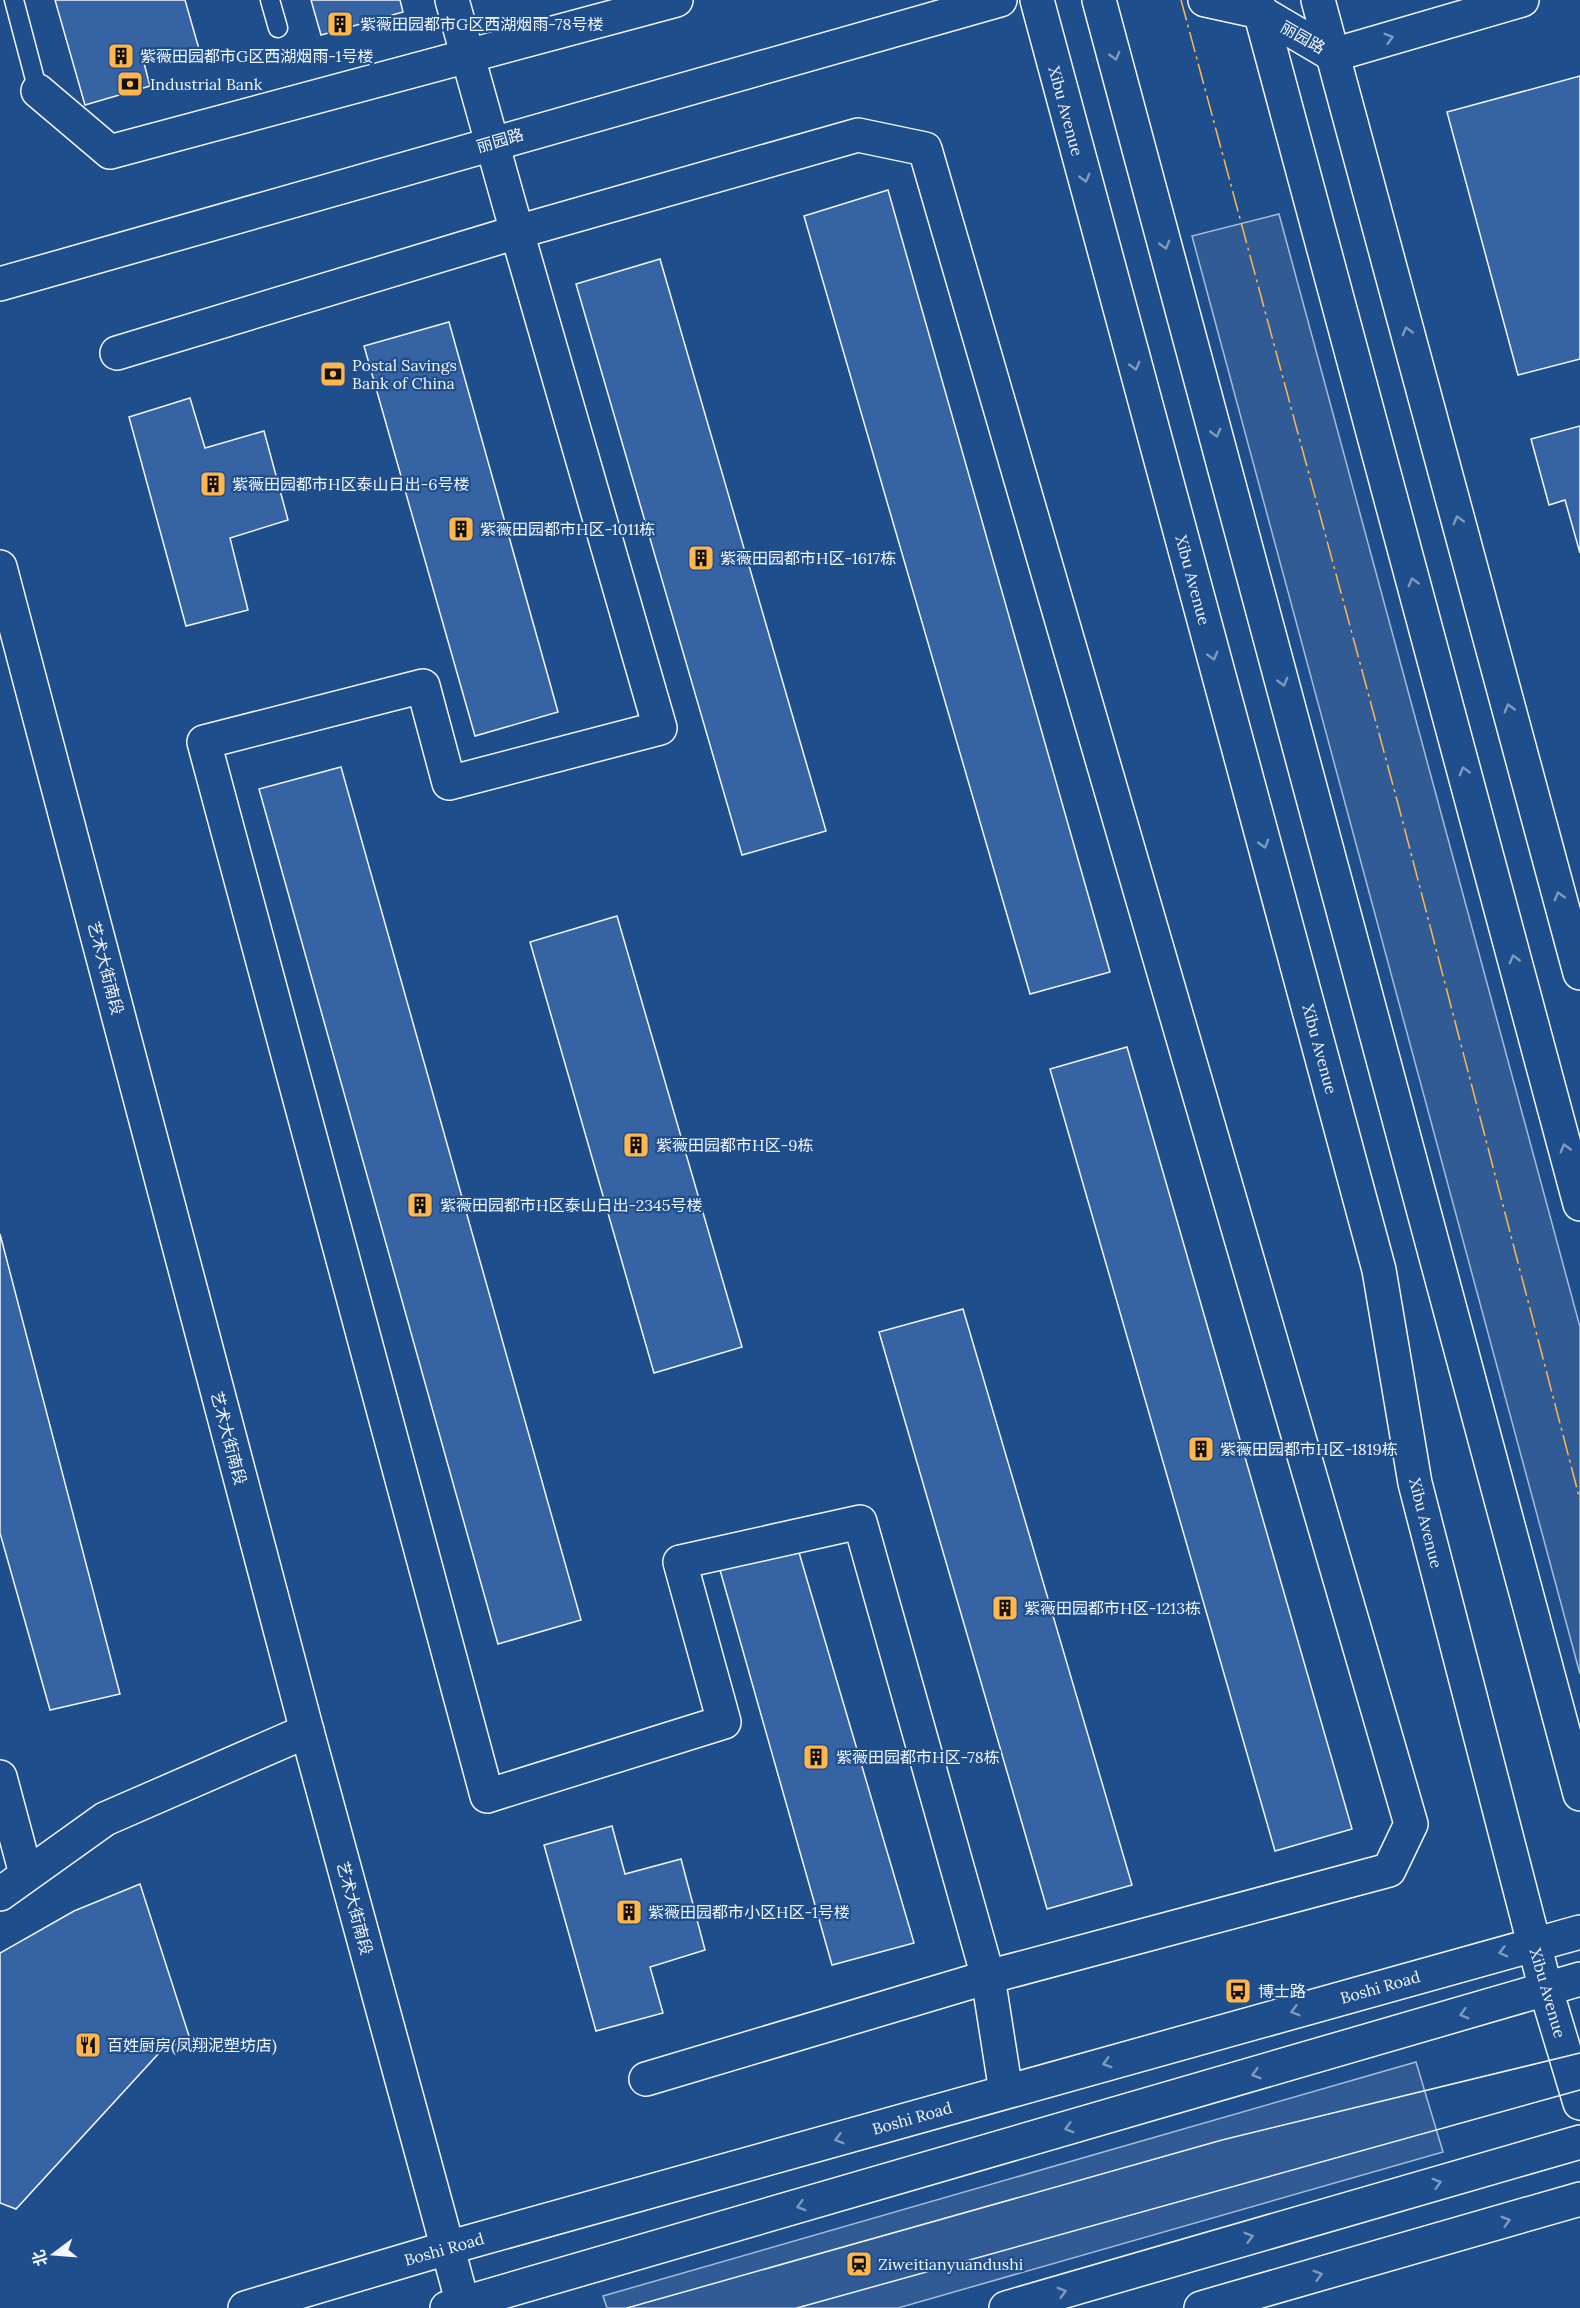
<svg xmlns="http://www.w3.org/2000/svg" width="1580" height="2308" font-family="Lora,'Noto Sans SC',serif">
<rect width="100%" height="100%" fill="#1f4e8c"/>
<!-- built -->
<path fill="#305b95" stroke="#a8bbd7" stroke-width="1.5" d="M 1279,214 L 1580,1327 L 1580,1674 L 1192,236 Z
M 1416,2062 L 1443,2152 L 898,2308 L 607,2308 L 603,2296 Z"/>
<!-- building -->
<path fill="#3563a3" stroke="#f2f6ff" stroke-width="1.5" d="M 55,0 L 185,0 L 199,49 L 144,63 L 150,86 L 85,105 Z
M 311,0 L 400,0 L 403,12 L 321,35 Z
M 1580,76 L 1580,359 L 1518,375 L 1447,112 Z
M 888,190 L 1110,972 L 1030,994 L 804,216 Z
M 660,259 L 826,831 L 742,855 L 576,284 Z
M 449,322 L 558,712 L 475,736 L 364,346 Z
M 190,398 L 205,448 L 264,431 L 288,520 L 230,538 L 248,610 L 186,626 L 129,417 Z
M 1580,426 L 1580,553 L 1565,500 L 1549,505 L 1531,439 Z
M 341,767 L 581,1620 L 498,1644 L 259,789 Z
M 617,916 L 742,1347 L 654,1373 L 530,942 Z
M 1127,1047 L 1352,1829 L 1275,1851 L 1050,1069 Z
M 0,1234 L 120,1694 L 50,1710 L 0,1533 Z
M 963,1309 L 1132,1885 L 1047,1909 L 879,1332 Z
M 798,1549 L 914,1943 L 832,1965 L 720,1570 Z
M 612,1826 L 625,1874 L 681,1859 L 705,1950 L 650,1967 L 663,2013 L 596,2031 L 544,1845 Z
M 140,1884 L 190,2039 L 161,2051 L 16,2209 L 0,2203 L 0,1953 L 74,1911 Z"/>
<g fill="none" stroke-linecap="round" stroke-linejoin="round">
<defs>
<path id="lane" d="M 14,0 L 38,91
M 270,0 L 278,28"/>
<path id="street" d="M 452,0 L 517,232 L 858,135 L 925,149 L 1411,1824 L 1389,1870 L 988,1977 L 646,2079
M 1037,0 L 1379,1270 L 1415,1483 L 1546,1990 L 1580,2103
M 1318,0 L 1580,973
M 1333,55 L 1522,0
M 38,91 L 110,152 L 676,0
M 117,353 L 517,232 L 660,728 L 449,783 L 423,686 L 204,742 L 487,1796 L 724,1722 L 680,1562 L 860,1522 L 988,1977 L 1006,2092
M 0,1777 L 26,1874
M 0,1894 L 105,1819 L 307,1731
M 245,2308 L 447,2248 L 1580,1932
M 1201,2308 L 1580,2199"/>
<path id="secondary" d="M 1205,0 L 1260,12 L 1333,55
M 0,284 L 1000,0
M 0,567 L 307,1731 L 464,2308"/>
<path id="primary" d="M 1099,0 L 1580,1794
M 1257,0 L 1580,1204
M 447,2308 L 1580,1979
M 1006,2308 L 1580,2142"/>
</defs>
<!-- lane casing -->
<use href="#lane" stroke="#f2f6ff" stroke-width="21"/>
<!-- street casing -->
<use href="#street" stroke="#f2f6ff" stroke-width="36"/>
<!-- secondary casing -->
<use href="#secondary" stroke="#f2f6ff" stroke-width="36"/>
<!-- primary casing -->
<use href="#primary" stroke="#f2f6ff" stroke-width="36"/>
<!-- lane -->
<use href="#lane" stroke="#1f4e8c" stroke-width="18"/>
<!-- street -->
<use href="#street" stroke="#1f4e8c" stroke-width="33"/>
<!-- secondary -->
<use href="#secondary" stroke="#1f4e8c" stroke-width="33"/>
<!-- primary -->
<use href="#primary" stroke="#1f4e8c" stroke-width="33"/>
<!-- tram -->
<path stroke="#f2f6ff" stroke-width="1.5" d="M 627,2308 L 1222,2140 L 1580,2053
M 797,2308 L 1580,2090"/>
<!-- power -->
<path stroke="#ffb74d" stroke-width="1.5" stroke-dasharray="21 4.5 3 4.5" stroke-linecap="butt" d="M 1181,0 L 1401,815 L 1580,1500"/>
</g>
<!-- one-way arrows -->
<defs><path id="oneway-chevron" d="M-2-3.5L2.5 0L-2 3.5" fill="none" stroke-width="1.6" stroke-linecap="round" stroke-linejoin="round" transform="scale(1.5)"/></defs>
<g stroke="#7e9ac0">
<use href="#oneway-chevron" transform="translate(1389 38) rotate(-16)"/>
<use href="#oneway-chevron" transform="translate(1115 56) rotate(75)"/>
<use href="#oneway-chevron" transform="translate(1085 178) rotate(75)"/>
<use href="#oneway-chevron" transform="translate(1165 245) rotate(75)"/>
<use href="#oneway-chevron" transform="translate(1407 331) rotate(-105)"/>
<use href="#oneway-chevron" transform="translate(1135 366) rotate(75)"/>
<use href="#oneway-chevron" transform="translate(1216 433) rotate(75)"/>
<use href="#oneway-chevron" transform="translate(1458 520) rotate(-105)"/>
<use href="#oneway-chevron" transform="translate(1413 582) rotate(-105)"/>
<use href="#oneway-chevron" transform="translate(1213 656) rotate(75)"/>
<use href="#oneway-chevron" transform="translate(1283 682) rotate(75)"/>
<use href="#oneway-chevron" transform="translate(1509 708) rotate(-105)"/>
<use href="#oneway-chevron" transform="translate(1464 771) rotate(-105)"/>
<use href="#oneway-chevron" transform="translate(1264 844) rotate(75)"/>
<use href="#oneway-chevron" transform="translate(1559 896) rotate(-105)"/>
<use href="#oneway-chevron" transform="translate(1514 959) rotate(-105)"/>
<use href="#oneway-chevron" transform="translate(1565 1148) rotate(-105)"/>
<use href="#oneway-chevron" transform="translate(1503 1952) rotate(165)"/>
<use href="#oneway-chevron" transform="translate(1295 2011) rotate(164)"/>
<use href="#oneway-chevron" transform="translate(1464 2014) rotate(164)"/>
<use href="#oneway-chevron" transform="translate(1107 2063) rotate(164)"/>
<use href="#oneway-chevron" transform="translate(1256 2074) rotate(164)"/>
<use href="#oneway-chevron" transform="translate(1069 2128) rotate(164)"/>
<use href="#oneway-chevron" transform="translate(839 2139) rotate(164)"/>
<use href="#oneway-chevron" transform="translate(1437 2183) rotate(-16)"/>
<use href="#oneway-chevron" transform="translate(801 2206) rotate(164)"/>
<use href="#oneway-chevron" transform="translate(1506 2221) rotate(-16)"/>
<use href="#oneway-chevron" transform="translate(1249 2237) rotate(-16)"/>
<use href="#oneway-chevron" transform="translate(1318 2275) rotate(-16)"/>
<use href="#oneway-chevron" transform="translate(1062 2292) rotate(-16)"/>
</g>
<!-- icons -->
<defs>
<symbol id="building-square" viewBox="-11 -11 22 22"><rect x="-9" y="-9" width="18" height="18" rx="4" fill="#ffb74d" stroke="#1f4e8c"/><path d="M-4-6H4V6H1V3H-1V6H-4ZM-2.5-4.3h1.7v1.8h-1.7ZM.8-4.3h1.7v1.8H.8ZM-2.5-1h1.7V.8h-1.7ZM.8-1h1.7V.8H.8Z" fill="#111"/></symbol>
<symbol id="bank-square" viewBox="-11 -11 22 22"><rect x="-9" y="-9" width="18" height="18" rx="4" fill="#ffb74d" stroke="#1f4e8c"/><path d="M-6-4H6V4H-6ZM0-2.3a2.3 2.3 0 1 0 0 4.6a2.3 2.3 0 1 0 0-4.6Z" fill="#111"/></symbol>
<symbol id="bus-square" viewBox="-11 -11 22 22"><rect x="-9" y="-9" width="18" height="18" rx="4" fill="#ffb74d" stroke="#1f4e8c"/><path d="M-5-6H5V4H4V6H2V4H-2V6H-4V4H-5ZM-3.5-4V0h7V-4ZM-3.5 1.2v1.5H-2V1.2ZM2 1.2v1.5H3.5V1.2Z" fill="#111"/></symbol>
<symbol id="restaurant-square" viewBox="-11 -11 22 22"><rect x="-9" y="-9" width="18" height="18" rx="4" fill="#ffb74d" stroke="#1f4e8c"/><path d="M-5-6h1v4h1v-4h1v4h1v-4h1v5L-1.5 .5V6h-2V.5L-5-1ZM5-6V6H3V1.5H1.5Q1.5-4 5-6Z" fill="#111"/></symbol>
<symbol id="station-square" viewBox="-11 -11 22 22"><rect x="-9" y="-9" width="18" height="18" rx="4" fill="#ffb74d" stroke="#1f4e8c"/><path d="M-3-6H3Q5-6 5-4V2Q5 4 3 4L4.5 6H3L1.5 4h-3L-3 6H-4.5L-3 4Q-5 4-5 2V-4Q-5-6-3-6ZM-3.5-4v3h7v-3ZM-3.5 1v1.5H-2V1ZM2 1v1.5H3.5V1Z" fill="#111"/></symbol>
</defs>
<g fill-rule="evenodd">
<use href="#building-square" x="325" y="9" width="30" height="30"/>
<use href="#building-square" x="106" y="41" width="30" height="30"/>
<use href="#bank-square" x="115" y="69" width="30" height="30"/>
<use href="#bank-square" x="318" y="359" width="30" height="30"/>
<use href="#building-square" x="198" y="469" width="30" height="30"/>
<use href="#building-square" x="446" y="514" width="30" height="30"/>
<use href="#building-square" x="686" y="543" width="30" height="30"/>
<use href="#building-square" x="621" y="1130" width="30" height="30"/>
<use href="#building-square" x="405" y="1190" width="30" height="30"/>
<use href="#building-square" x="1186" y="1434" width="30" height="30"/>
<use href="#building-square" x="990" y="1593" width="30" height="30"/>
<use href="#building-square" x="801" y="1742" width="30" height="30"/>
<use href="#building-square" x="614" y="1897" width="30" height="30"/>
<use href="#bus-square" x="1223" y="1976" width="30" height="30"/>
<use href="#restaurant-square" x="73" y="2030" width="30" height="30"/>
<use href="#station-square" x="844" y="2249" width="30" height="30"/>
</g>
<g text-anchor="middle" stroke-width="4.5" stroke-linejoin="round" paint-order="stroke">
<!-- poi labels -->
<g font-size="16" fill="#f2f6ff" stroke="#1f4e8c" text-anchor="start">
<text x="360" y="30">紫薇田园都市G区西湖烟雨-78号楼</text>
<text x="140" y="62">紫薇田园都市G区西湖烟雨-1号楼</text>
<text x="150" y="90">Industrial Bank</text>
<text x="352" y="371">Postal Savings<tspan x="352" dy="18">Bank of China</tspan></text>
<text x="232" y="490">紫薇田园都市H区泰山日出-6号楼</text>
<text x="480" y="535">紫薇田园都市H区-1011栋</text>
<text x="720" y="564">紫薇田园都市H区-1617栋</text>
<text x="656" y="1151">紫薇田园都市H区-9栋</text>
<text x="440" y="1211">紫薇田园都市H区泰山日出-2345号楼</text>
<text x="1220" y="1455">紫薇田园都市H区-1819栋</text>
<text x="1024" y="1614">紫薇田园都市H区-1213栋</text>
<text x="836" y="1763">紫薇田园都市H区-78栋</text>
<text x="648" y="1918">紫薇田园都市小区H区-1号楼</text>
<text x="1258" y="1997">博士路</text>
<text x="107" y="2051">百姓厨房(凤翔泥塑坊店)</text>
<text x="878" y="2270">Ziweitianyuandushi</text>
</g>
<!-- street labels -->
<g font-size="16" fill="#f2f6ff" stroke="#1f4e8c">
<text transform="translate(1303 37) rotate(30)" y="6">丽园路</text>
<text transform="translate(1066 111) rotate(75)" y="6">Xibu Avenue</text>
<text transform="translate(500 140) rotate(-16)" y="6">丽园路</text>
<text transform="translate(1193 580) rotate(75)" y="6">Xibu Avenue</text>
<text transform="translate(106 968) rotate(75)" y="6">艺术大街南段</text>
<text transform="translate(1320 1049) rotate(75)" y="6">Xibu Avenue</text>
<text transform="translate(229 1438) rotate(75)" y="6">艺术大街南段</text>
<text transform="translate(1426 1523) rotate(76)" y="6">Xibu Avenue</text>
<text transform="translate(355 1908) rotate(75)" y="6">艺术大街南段</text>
<text transform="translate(1380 1987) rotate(-16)" y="6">Boshi Road</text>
<text transform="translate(1548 1993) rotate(74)" y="6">Xibu Avenue</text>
<text transform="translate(912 2118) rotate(-16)" y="6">Boshi Road</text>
<text transform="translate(444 2249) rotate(-16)" y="6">Boshi Road</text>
</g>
</g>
<!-- north arrow -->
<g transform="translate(54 2254) rotate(254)" stroke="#1f4e8c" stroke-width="4.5" paint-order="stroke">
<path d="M0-4.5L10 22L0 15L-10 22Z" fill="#f2f6ff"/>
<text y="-9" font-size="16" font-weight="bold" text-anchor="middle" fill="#f2f6ff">北</text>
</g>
</svg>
